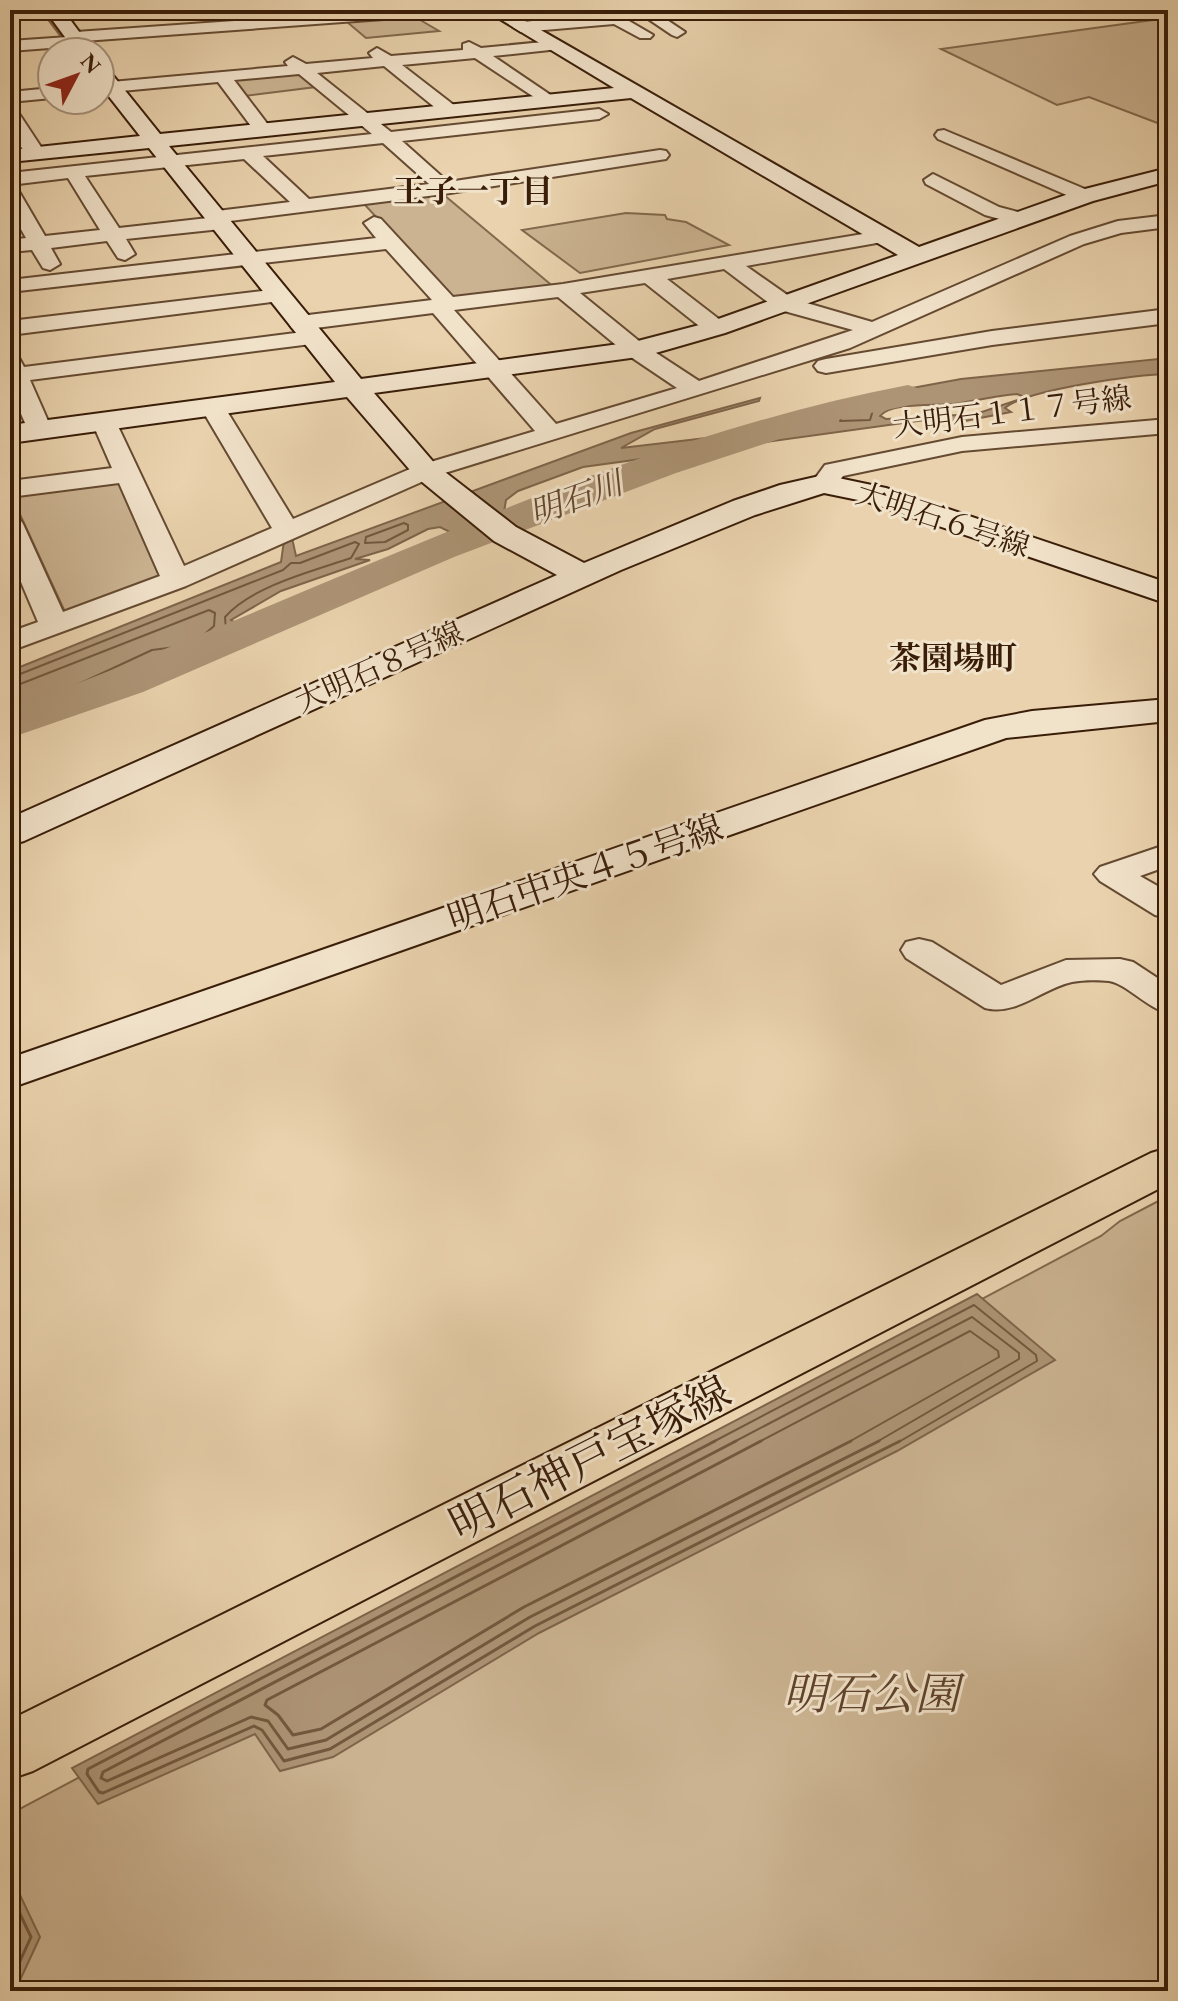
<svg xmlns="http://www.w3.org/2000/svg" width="1178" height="2001" font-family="'EB Garamond','Noto Serif JP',serif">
<rect width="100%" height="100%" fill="#e9d2ad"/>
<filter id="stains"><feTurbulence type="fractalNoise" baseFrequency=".0025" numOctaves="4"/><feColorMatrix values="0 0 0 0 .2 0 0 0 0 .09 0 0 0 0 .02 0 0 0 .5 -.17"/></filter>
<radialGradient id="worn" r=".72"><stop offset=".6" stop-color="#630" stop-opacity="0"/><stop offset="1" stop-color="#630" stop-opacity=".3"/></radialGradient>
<!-- green -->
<path fill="#cbb391" stroke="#82684c" stroke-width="2" d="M 410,14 L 439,31 L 366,38 L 347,22 L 348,19 Z
M 1168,18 L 1168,127 L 1089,97 L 1057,105 L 941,49 Z
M 297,73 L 316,87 L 245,96 L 233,78 Z
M 433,194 L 444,195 L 555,288 L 462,300 L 451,297 L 364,204 Z
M 626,213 L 665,215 L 667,219 L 686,222 L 729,245 L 580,273 L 522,230 Z
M 124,482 L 166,578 L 66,614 L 12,497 Z
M 1168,1196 L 1168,1991 L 10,1991 L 10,1814 L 1101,1236 L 1120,1221 Z"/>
<!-- water -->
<path fill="#ad9475" stroke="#7f6449" stroke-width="2" fill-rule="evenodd" d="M 1168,358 L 1168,374 C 1138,374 1025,390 1005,408 L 1011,412 L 965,421 L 925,420 L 583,467 L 518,491 L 506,500 L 504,512 L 513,527 L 508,538 L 474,544 L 440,527 L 428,529 L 388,549 L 355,559 L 370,560 L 281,591 L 231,620 L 236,623 L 306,603 L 355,596 L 230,636 L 200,662 L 159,666 L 10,736 L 10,671 L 281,562 L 284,541 L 292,538 L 296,556 L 631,433 L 760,398 L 759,401 L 655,429 L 621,448 L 783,429 L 792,424 L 885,393 L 961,379 ZM 1017,394 L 1022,396 L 1020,399 L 976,414 L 886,419 L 880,416 C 891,402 936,406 953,404 C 974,401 995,396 1017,394 Z
M 977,1294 L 1055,1360 L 897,1451 L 539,1633 L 333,1757 L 280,1771 L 255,1734 L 98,1804 L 72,1768 Z
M 10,1874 L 40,1937 L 15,1991 L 10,1991 Z"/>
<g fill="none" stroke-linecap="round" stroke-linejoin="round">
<!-- shore-far1 -->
<path stroke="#73583e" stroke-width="2" d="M 868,407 L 873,410 L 870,420 L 840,421 L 842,416 Z
M 404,523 L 408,525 L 408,530 L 385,542 L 365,543 L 366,537 Z
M 10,678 L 283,570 L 291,563 L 300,563 L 355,542 L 359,544 L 351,558 C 313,571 252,586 225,617 L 226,630 L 196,655 L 155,659 L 10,727
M 10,688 L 209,610 L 215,613 L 214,626 L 192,645 L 152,650 L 10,716
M 711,1443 L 974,1305 L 1036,1355 L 1037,1361 L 897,1443
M 732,1443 L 972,1317 L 1019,1353 L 1019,1359 L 875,1443
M 757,1443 L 970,1331 L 998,1351 L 999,1357 L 847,1443"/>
<!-- shore -->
<path stroke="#73583e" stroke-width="3" d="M 715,1441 L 88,1769 L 87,1774 L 99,1792 L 103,1793 L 254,1726 L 262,1730 L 284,1761 L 330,1749 L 535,1626 L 900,1441
M 736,1441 L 103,1772 L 101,1778 L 107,1781 L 251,1717 L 268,1721 L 288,1749 L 326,1740 L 530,1617 L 879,1441
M 761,1441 L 267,1700 L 265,1705 L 278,1715 L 293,1735 L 321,1729 L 524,1607 L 851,1441
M 10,1893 L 31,1937 L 10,1983"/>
<!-- stream -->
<path stroke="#7f6449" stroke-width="4" d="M 42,10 L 64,39
M 443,13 L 480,10"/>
<!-- river -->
<path fill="#ad9475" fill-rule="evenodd" d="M 908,385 L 920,389 L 926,396 L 920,403 L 837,420 L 676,473 L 454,557 L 143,692 L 10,738 L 10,708 C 309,602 594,445 908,385 Z"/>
<defs>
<path id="street" d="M 390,10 L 459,10 L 452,14 L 84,41 L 76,46 L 10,51 L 10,41 L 68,37 L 76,32 Z
M 635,10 L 652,10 L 685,32 L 677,37 L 672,35 Z
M 617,14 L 653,35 L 650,38 L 640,38 L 614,24 L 521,32 L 513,27 L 521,22 Z
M 553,41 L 561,46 L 559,49 L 493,56 L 552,96 L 554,100 L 546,105 L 475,58 L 402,65 L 455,106 L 458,110 L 449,115 L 443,114 L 384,66 L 317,73 L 391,132 L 599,109 L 608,114 L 599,119 L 402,141 L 448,182 L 660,150 L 666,151 L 669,155 L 666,159 L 444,194 L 230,221 L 228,227 L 221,229 L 126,239 L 135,254 L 125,260 L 118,258 L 107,241 L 51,248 L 60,264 L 50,270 L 43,268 L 32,250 L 10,252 L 10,240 L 26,238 L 10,210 L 10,186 L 17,188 L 45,236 L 100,230 L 68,178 L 10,185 L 10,173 L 372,134 L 299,74 L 234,80 L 272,130 L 263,135 L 257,134 L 218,82 L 100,93 L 100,83 L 288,66 L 285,62 L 293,57 L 306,64 L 373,58 L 369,53 L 377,48 L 391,56 L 463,50 L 463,44 L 469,42 L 481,48 ZM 383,143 L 429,184 L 309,199 L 263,156 ZM 244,159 L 290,202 L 217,211 L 210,213 L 208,218 L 119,228 L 85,176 Z
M 52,88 L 52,98 L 10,102 L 10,92 Z
M 10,108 L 16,109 L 45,153 L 42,157 L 36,158 C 17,153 10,125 10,108 Z
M 944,130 L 1092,192 L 1095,196 L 1085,202 L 1078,200 L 938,139 L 935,135 L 938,131 Z
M 933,174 L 999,207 L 1029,215 L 1032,219 L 1022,225 L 985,215 L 926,184 L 924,180 Z
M 1168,215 L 1168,227 L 1121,233 L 1084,244 L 850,348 L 435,476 L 186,586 L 10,651 L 10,632 L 38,622 L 10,556 L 10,516 L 19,518 L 23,524 L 63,612 L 160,576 L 119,483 L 10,497 L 10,481 L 112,468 L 92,422 L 95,417 L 113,417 L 116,422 L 184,566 L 272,528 L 201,408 L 204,403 L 222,403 L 293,519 L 417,466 L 535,431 L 433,313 L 300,330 L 292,328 L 289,323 L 292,318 L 300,316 L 432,300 L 386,249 L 10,292 L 10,280 L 376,238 L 364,223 L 374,217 L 381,219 L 453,297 L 563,284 L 881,231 L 891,237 L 888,241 L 746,266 L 793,299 L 872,322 L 1070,236 L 1118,221 ZM 724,269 L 777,309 L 853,330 L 699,381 L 644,345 L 580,293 L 645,283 L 708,333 L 716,335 L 727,328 L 724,323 L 667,279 ZM 558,297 L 628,355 L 677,388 L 556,424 L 454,310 Z
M 279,289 L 290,295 L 287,300 L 10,335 L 10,321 Z
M 1168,309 L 1168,323 L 992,345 L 826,373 L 818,371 L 814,366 L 818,361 L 826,359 L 992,331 Z
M 311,331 L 319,333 L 322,338 L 319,343 L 30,380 L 52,430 L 49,435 L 31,435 L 28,430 L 10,388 L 10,354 L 18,356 L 24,367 Z
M 1168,419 L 1168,433 L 962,451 L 843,476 L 833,489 L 815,489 L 811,484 L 825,465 L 962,437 Z
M 1168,844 L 1168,866 L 1140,876 L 1168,892 L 1168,918 L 1155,915 L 1100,881 L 1094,874 L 1100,867 Z
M 919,939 L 932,942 L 1001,985 L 1066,960 L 1120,959 L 1133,962 L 1168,985 L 1168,1013 C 1147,1008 1127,984 1109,981 C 1099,980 1082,980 1072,982 C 1041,989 1017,1016 985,1008 L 906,958 L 901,950 L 906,942 Z"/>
<path id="secondary" d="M 45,10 L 63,10 L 94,52 L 76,52 Z
M 485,10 L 506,10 L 919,247 L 1077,191 L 1168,168 L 1168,181 L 1093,201 L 725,333 L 645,356 L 374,393 L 436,465 L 516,527 L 584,563 L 733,501 L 780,485 L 824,475 L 886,488 L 1168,583 L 1168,604 L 868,502 L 824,493 L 755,515 L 621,570 L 24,841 L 10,845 L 10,818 L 557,575 L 494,541 L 416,477 L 347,397 L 10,443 L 10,425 L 335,382 L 149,148 L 10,162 L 10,150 L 140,136 L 100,85 L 100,66 L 107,68 L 160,134 L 614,88 ZM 631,98 L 898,255 L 707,323 L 634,342 L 361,379 L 169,146 Z
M 1168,699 L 1168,721 L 1006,738 L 10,1088 L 10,1058 L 985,720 L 1032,711 Z"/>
<path id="primary" d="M 1168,1148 L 1168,1184 L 33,1771 L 10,1779 L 10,1720 L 1151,1153 Z"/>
</defs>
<!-- street casing -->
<use href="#street" stroke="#654a31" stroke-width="4"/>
<!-- secondary casing -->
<use href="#secondary" stroke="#391d08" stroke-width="4"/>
<!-- primary casing -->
<use href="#primary" stroke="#391d08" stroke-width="4"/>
<!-- street -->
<use href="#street" fill="#f1e2ca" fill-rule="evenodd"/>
<!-- secondary -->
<use href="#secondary" fill="#f1e2ca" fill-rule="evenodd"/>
<!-- primary -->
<use href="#primary" fill="#e9d2ad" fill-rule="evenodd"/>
</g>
<g text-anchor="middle" stroke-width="6" stroke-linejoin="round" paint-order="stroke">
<!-- far-street labels -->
<g font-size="30" fill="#391d08" stroke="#f1e2ca">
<text transform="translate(1012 412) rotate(-7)" y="10">大明石１１７号線</text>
<text transform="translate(943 520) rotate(18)" y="10">大明石６号線</text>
<text transform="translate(379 667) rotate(-24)" y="10">大明石８号線</text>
</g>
<!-- far-neighbourhood labels -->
<g font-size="32" font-weight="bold" fill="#391d08" stroke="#f1e2ca">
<text x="473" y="202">王子一丁目</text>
<text x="953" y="669">茶園場町</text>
</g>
<!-- far-water labels -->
<g font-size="32" font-style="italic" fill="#62472e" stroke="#f1e2ca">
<text transform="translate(576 498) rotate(-20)" y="11">明石川</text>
</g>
<!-- street labels -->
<g font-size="36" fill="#391d08" stroke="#f1e2ca">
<text transform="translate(585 872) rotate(-19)" y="13">明石中央４５号線</text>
</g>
<!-- near-street labels -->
<g font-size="44" fill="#391d08" stroke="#f1e2ca">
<text transform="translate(590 1458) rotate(-27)" y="15">明石神戸宝塚線</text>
</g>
<!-- near-park labels -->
<g font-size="44" font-style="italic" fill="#5e422a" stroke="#f1e2ca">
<text x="871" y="1709">明石公園</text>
</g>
</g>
<!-- margin -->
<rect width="1178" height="2001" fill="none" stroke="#e9d2ad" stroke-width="40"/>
<rect x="12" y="12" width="1154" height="1977" fill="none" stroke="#391d08" stroke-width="4"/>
<rect x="20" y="20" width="1138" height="1961" fill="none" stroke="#391d08" stroke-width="2"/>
<!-- north arrow -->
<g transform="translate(76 76) rotate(49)"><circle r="38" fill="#f1e2ca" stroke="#a7937c" stroke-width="2"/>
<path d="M0-6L14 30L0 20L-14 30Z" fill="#8f2418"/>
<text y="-12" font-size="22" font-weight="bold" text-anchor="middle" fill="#391d08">N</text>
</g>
<rect width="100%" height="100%" filter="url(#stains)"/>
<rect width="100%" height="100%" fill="url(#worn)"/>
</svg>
